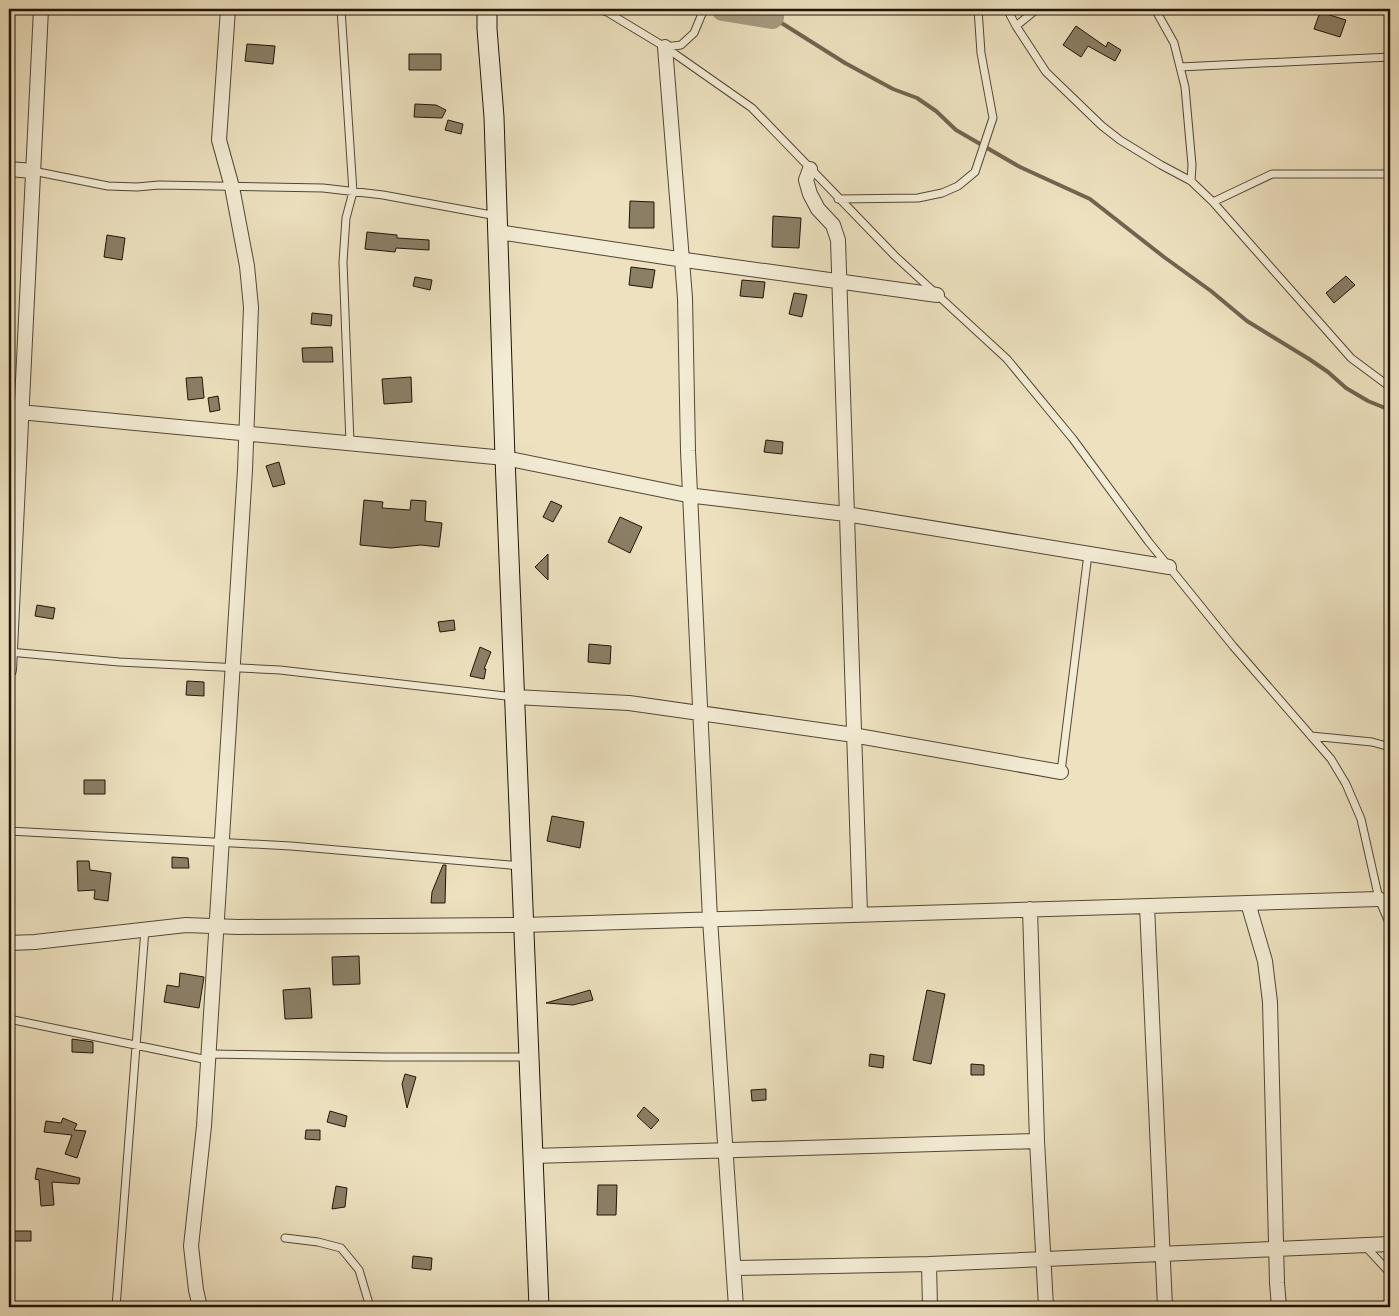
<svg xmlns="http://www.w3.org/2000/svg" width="1399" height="1316" font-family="'Old Standard TT',serif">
<rect width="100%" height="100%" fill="#ede1bf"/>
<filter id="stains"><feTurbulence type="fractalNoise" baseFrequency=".004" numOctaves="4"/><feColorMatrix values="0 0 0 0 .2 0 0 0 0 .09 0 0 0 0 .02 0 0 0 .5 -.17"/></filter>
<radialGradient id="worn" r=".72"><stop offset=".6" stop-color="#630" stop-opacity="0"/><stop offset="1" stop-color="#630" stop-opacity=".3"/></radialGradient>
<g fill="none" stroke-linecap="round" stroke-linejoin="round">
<!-- stream -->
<path stroke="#71654f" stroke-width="4" d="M 779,9 L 772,17 L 845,63 L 893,89 L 917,98 L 936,111 L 956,130 L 1020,167 L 1090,199 L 1164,257 L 1211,291 L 1247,321 L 1309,359 L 1328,372 L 1346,388 L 1368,401 L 1390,410"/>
<!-- river -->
<path stroke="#a79b80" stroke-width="24" d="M 723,9 L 772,17"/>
</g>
<!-- building -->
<path fill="#8b7f66" stroke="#201405" d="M 1320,12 L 1346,20 L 1340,37 L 1314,29 Z
M 1076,26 L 1106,47 L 1108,42 L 1121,50 L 1115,61 L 1088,46 L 1081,57 L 1063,45 Z
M 247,44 L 275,46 L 273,64 L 245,61 Z
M 409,54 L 441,54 L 441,70 L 409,70 Z
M 415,104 L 436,105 L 446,110 L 442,118 L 414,117 Z
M 448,120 L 463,124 L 461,134 L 445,130 Z
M 630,201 L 654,202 L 654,228 L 629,228 Z
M 773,216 L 801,218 L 799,248 L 772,247 Z
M 367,232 L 397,235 L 397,238 L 429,240 L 429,250 L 396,248 L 395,252 L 365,249 Z
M 107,235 L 125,238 L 122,260 L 104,257 Z
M 631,267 L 655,270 L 652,288 L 629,285 Z
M 1346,276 L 1355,285 L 1334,303 L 1326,293 Z
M 415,277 L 432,280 L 430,290 L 413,286 Z
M 742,280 L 765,282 L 763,298 L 740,296 Z
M 794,293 L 807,295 L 802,317 L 789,314 Z
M 312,313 L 332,315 L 331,326 L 311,324 Z
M 332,347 L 333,362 L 303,362 L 302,348 Z
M 202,377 L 204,398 L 188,400 L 186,378 Z
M 411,377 L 412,402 L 384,404 L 382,379 Z
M 218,396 L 220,410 L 210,412 L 208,398 Z
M 766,440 L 783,442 L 782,454 L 764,452 Z
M 279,462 L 285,484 L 273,487 L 266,466 Z
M 364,500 L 383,502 L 382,508 L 410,510 L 411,500 L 426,501 L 425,521 L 442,523 L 439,547 L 421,545 L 391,548 L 360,545 Z
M 551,501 L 562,506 L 553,522 L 543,517 Z
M 620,517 L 642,527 L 630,553 L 608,542 Z
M 548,554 L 548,580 L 535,567 Z
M 37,605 L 55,608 L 53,619 L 35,616 Z
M 454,620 L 455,630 L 440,632 L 438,622 Z
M 589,644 L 611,646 L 610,664 L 588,662 Z
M 480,647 L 491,652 L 484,669 L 486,669 L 484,679 L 470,676 Z
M 187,681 L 204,682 L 204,696 L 186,695 Z
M 84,780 L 105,780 L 105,794 L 84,794 Z
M 552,816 L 584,822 L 580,848 L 547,841 Z
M 172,857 L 188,858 L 189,868 L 172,868 Z
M 77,861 L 89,861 L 90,870 L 111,873 L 108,901 L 94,899 L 95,890 L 78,891 Z
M 443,865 L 446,865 L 445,903 L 431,903 L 432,892 Z
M 359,956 L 360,984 L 333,985 L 332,957 Z
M 180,973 L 204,977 L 199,1008 L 164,1002 L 167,985 L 179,987 Z
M 310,988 L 312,1018 L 285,1019 L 283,990 Z
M 590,990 L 593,1000 L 573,1005 L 546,1003 Z
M 927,990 L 945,994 L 931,1064 L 913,1060 Z
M 72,1039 L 93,1042 L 93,1053 L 72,1052 Z
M 870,1054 L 884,1056 L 883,1068 L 869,1066 Z
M 971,1064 L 984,1065 L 984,1075 L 971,1075 Z
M 405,1074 L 416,1077 L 407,1108 L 402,1084 Z
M 766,1089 L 766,1100 L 752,1101 L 751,1090 Z
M 644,1107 L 659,1120 L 651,1129 L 637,1116 Z
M 330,1111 L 347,1116 L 345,1127 L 327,1122 Z
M 63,1118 L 77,1124 L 74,1130 L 86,1131 L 77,1158 L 65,1154 L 72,1135 L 44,1132 L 46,1121 L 61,1123 Z
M 306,1130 L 320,1130 L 320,1140 L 305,1139 Z
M 37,1168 L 80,1178 L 79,1184 L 52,1182 L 54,1205 L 41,1206 L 39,1180 L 35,1179 Z
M 598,1185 L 617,1185 L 616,1215 L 597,1215 Z
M 336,1186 L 347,1188 L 345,1207 L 332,1209 Z
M 14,1231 L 31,1231 L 31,1241 L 14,1241 Z
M 413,1256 L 432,1258 L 431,1270 L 412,1268 Z"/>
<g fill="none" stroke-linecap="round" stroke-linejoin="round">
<defs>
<path id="lane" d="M 341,9 L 353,192 L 346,218 L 343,262 L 350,443
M 473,9 L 487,11
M 599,9 L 607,12 L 665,47 L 752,108 L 895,256 L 1007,359 L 1073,439 L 1148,541 L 1233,646 L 1331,759 L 1346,784 L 1361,819 L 1379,899 L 1390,925
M 1007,9 L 1016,26 L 1046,72 L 1102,126 L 1120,140 L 1161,165 L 1191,181 L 1213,202 L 1351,358 L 1390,387
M 1155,9 L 1174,43 L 1185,87 L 1192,165 L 1191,181
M 1016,26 L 1037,9
M 665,47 L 681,45 L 694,33 L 704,9
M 1180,67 L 1390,57
M 33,171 L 108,186 L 137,187 L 159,185 L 323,188 L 383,195 L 497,216
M 838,199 L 918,198 L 942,193 L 958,186 L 975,172 L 993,118 L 981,53 L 978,9
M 1213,202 L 1272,174 L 1390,174
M 9,652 L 119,662 L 280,670 L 514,697
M 1311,736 L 1372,742 L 1390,747
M 1061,772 L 1088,554
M 9,831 L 291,846 L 521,866
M 1379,899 L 1390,898
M 9,1019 L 208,1060
M 209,1054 L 385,1057 L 528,1057
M 285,1238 L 318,1242 L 341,1248 L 359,1270 L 370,1307
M 1365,1246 L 1390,1273
M 116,1307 L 145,929"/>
<path id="street" d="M 665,47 L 685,298 L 688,451 L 710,919 L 736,1307
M 9,169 L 33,171
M 810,169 L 806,180 L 810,194 L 818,209 L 833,225 L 838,240 L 860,914
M 498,232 L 678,259 L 937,295
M 9,411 L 505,458 L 687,495 L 846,514 L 1169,567
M 9,670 L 41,9
M 515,697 L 629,703 L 847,734 L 1061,772
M 1248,903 L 1265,961 L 1270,1002 L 1277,1283 L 1279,1307
M 1147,906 L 1165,1307
M 1030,909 L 1037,1141 L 1046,1307
M 9,943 L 35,942 L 186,925 L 238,927 L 523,925 L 1379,899
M 533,1156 L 1037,1141
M 929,1264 L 930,1307
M 734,1268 L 929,1264 L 1390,1244
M 200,1307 L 196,1290 L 191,1246 L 204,1126 L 245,470 L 251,307 L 247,266 L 232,187 L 219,140 L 228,9"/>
<path id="secondary" d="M 487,9 L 487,29 L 494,117 L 505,458 L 539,1307"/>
</defs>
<!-- lane casing -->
<use href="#lane" stroke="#534734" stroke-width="9"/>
<!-- street casing -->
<use href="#street" stroke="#534734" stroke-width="16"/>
<!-- secondary casing -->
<use href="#secondary" stroke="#201405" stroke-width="21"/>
<!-- lane -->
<use href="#lane" stroke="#f3ecd5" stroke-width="7"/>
<!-- street -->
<use href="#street" stroke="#f3ecd5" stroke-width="14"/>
<!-- secondary -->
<use href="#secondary" stroke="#f3ecd5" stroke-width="19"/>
</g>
<!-- margin -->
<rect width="1399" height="1316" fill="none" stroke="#ede1bf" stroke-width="30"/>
<rect x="10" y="10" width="1379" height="1296" fill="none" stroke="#201405" stroke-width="2.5"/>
<rect x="15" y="15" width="1369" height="1286" fill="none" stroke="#201405"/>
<rect width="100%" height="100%" filter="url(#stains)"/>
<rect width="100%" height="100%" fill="url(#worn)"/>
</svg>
